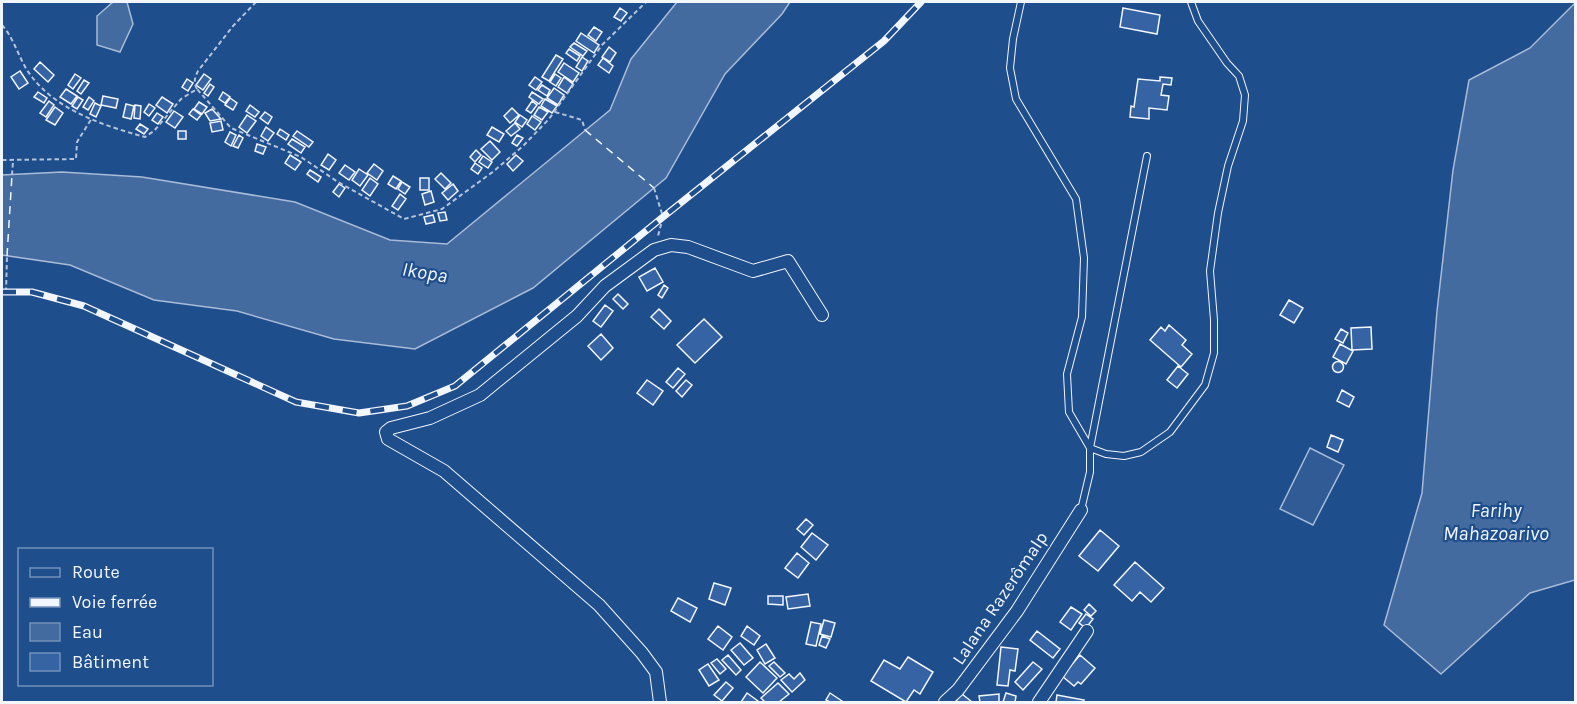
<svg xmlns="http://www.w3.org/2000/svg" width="1577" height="704" font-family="Karla,sans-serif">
<rect width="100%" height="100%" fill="#1f4e8c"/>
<!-- green -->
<path fill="#305b95" stroke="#a8bbd7" stroke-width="1.5" d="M 1310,448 L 1344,465 L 1313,525 L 1280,509 Z"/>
<!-- water -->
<path fill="#446ba0" stroke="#a8bbd7" stroke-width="1.5" d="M 113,2 L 127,2 L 133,24 L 120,52 L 97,45 L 97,16 Z
M 677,2 L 790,2 L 782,14 L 725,74 L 666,178 L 533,288 L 415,349 L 334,339 L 237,311 L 154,300 L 70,265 L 2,255 L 2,175 L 62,172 L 142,177 L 295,202 L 390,240 L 447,244 L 610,110 L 631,59 Z
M 1575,3 L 1575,580 L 1530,593 L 1441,674 L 1384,625 L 1422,493 L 1437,311 L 1453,170 L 1469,80 L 1530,48 Z"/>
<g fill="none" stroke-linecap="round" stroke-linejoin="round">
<!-- ferry -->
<path stroke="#f2f6ff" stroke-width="1.5" stroke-dasharray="8 6" stroke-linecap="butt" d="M 585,130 L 654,188
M 7,256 L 12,175"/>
</g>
<!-- building -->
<path fill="#3563a3" stroke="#f2f6ff" stroke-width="1.5" d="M 620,8 L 627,13 L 621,21 L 614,17 Z
M 1123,8 L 1160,15 L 1157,34 L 1120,27 Z
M 594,27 L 602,32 L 596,41 L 588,35 Z
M 581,33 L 599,45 L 594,53 L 576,41 Z
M 574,43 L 587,51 L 583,56 L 570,47 Z
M 609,47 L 616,53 L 610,62 L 602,57 Z
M 569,49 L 580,56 L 577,61 L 566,53 Z
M 556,55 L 563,59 L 549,81 L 542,77 Z
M 582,57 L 588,61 L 582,71 L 576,67 Z
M 603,58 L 613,66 L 609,73 L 598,65 Z
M 40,62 L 54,75 L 48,82 L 34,69 Z
M 564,63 L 579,73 L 573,82 L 558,72 Z
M 20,71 L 28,83 L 19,89 L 11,77 Z
M 75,74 L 81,78 L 73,89 L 68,85 Z
M 204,74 L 211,79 L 203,90 L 196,85 Z
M 555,74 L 561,78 L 556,86 L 550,82 Z
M 535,77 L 542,82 L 536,90 L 529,85 Z
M 564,77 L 573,84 L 567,93 L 558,87 Z
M 1160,77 L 1172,78 L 1171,85 L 1163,84 L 1161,95 L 1169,96 L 1167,110 L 1149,108 L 1149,119 L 1130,117 L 1131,106 L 1134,107 L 1138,79 L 1160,81 Z
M 187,79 L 193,83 L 188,91 L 182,87 Z
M 84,80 L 89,83 L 81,94 L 77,91 Z
M 210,84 L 214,87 L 208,96 L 204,93 Z
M 542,85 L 550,90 L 547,96 L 538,90 Z
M 554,88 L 564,95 L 558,105 L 547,98 Z
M 66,89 L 77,96 L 71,104 L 60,97 Z
M 38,92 L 47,98 L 44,103 L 34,97 Z
M 223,92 L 230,97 L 225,103 L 219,99 Z
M 532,92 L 543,99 L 539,104 L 529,97 Z
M 103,96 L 118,99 L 116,108 L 101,105 Z
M 78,97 L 83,100 L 77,109 L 72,106 Z
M 89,97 L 94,101 L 88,110 L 83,107 Z
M 162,97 L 173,104 L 167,113 L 156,105 Z
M 230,98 L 237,103 L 233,110 L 225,105 Z
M 545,99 L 557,106 L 552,113 L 541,106 Z
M 49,101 L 54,105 L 46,117 L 40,113 Z
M 532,101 L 537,105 L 531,113 L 526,110 Z
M 199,102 L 207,107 L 202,114 L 194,109 Z
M 95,103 L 101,106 L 96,117 L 90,114 Z
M 126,104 L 134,106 L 131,119 L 123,117 Z
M 149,104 L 155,108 L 149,116 L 144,112 Z
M 135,105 L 141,106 L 140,119 L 134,118 Z
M 250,105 L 259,112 L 255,117 L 246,111 Z
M 55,107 L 63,113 L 55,125 L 46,120 Z
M 539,107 L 548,112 L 542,120 L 534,115 Z
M 512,108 L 519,115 L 510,123 L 504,116 Z
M 193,109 L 201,115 L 197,120 L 189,114 Z
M 212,109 L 221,119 L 210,121 L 205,113 Z
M 174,111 L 183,117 L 175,128 L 166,122 Z
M 265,112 L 272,117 L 268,124 L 260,118 Z
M 157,113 L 163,117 L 158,124 L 152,120 Z
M 247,115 L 256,121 L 247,133 L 239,127 Z
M 520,115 L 527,120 L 522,127 L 515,122 Z
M 532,116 L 541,122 L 535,130 L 527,124 Z
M 221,121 L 223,130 L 212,132 L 210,123 Z
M 515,123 L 520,129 L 511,136 L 506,131 Z
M 140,124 L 148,129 L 144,134 L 136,129 Z
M 266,127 L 274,133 L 268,141 L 261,136 Z
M 492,127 L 504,134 L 499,142 L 487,135 Z
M 280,129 L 289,135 L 286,140 L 277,134 Z
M 178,131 L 186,131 L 186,139 L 178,139 Z
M 297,131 L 313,142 L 309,147 L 293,136 Z
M 230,132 L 236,135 L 231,146 L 225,142 Z
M 239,135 L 243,138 L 238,148 L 233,146 Z
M 517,135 L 523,138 L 517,146 L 512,143 Z
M 292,139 L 305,147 L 301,153 L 288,144 Z
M 490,141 L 500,152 L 492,160 L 481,149 Z
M 257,144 L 266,147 L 263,154 L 255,151 Z
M 476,150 L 481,155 L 475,162 L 470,157 Z
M 328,154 L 336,160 L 329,170 L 321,165 Z
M 290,155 L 301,162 L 295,170 L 285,163 Z
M 516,155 L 523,161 L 513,171 L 507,164 Z
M 483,156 L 492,162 L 488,168 L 479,162 Z
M 475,163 L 482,168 L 478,174 L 471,169 Z
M 374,164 L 383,171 L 377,180 L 367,173 Z
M 345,165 L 355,172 L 349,180 L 339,173 Z
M 359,169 L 368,175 L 360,186 L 352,180 Z
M 310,170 L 321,177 L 318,182 L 307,174 Z
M 441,173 L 451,183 L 445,189 L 435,179 Z
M 393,176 L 401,181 L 396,189 L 388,184 Z
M 370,178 L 378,184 L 370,196 L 362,190 Z
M 420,178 L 429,178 L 429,190 L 420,190 Z
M 402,182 L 410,187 L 405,194 L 398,189 Z
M 339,184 L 345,188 L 339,197 L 333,192 Z
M 453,184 L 458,191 L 448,200 L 442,193 Z
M 431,191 L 434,202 L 425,205 L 422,194 Z
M 400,194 L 406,199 L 398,210 L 392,206 Z
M 445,212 L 447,220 L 440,221 L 438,213 Z
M 433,215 L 435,222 L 426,224 L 424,217 Z
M 655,268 L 663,282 L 647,291 L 639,277 Z
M 664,285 L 668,288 L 662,298 L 658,295 Z
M 618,294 L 628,304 L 623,309 L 613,299 Z
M 1289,300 L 1303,308 L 1294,323 L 1280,315 Z
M 605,305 L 613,311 L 601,327 L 593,321 Z
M 659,309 L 671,321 L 664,329 L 651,317 Z
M 704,319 L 722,337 L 695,363 L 677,345 Z
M 1169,325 L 1186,340 L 1182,345 L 1192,354 L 1181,367 L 1150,340 L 1161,327 L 1165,331 Z
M 1371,327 L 1372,349 L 1352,350 L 1351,328 Z
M 1341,329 L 1348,333 L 1343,343 L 1335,339 Z
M 601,334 L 613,348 L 601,360 L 588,346 Z
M 1340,344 L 1353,351 L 1346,364 L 1333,357 Z
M1332.5 367a5.5 5.5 0 1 1 11 0a5.5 5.5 0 1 1-11 0Z
M 1178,366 L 1188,374 L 1177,388 L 1167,380 Z
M 678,368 L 685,374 L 673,388 L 666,382 Z
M 647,380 L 663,391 L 653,405 L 637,393 Z
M 686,380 L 692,385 L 682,397 L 676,391 Z
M 1342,390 L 1354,397 L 1349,407 L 1337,401 Z
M 1331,435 L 1343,440 L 1338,452 L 1327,447 Z
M 806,519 L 813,525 L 804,535 L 797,529 Z
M 1100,530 L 1119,546 L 1098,571 L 1079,556 Z
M 812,533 L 828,545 L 816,560 L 801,547 Z
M 797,553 L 809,563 L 798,578 L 785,568 Z
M 1135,562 L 1164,588 L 1151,602 L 1140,592 L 1132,601 L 1114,585 Z
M 714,583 L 731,588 L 725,605 L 709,599 Z
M 808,594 L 810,606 L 788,609 L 786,597 Z
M 768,596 L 783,596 L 783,605 L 768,604 Z
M 678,598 L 697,608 L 690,622 L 671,611 Z
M 1089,604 L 1096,611 L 1091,616 L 1084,610 Z
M 1071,607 L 1082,614 L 1071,630 L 1060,622 Z
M 1086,614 L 1093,619 L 1086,628 L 1079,623 Z
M 824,620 L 835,623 L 831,637 L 820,634 Z
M 811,622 L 821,624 L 816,646 L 806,644 Z
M 718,626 L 732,637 L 723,650 L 708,639 Z
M 747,626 L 760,636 L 754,645 L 741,636 Z
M 1037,631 L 1060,649 L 1053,658 L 1030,640 Z
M 822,636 L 830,639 L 826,648 L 819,645 Z
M 740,643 L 753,658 L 744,665 L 731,650 Z
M 766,644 L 775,658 L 765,664 L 757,650 Z
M 1001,647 L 1018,649 L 1015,671 L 1010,670 L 1008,686 L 997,685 Z
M 728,655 L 741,670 L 736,675 L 722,660 Z
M 1080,655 L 1095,668 L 1081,684 L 1078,682 L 1074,686 L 1062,676 Z
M 908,657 L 933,672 L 920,694 L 914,690 L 906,702 L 871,681 L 884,660 L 900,669 Z
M 717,659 L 726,669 L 720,674 L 711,663 Z
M 760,662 L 777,678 L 763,693 L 746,677 Z
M 774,662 L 785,673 L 780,677 L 769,666 Z
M 1033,662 L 1042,669 L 1023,690 L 1015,682 Z
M 708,664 L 719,680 L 709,686 L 699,670 Z
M 800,673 L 805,680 L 792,692 L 781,680 L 789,674 L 794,679 Z
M 726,682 L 733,688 L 722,701 L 714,695 Z
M 778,683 L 789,694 L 779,702 L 765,702 L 761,698 Z
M 747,693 L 758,701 L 757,702 L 741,702 Z
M 830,693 L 842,701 L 841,702 L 830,702 L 826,700 Z
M 1006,693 L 1016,696 L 1015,702 L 1003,702 Z
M 962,694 L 972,702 L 955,702 Z
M 999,694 L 999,702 L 980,702 L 979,696 Z
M 1057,695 L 1084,700 L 1083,702 L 1056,702 Z"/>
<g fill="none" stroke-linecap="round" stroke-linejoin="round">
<defs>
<path id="lane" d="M 1021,2 L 1013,39 L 1010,68 L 1016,99 L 1076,199 L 1084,258 L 1082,317 L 1067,374 L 1069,412 L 1090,448 L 1090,472 L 1081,510
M 1147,156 L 1090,448 L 1106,454 L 1124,456 L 1141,452 L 1170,432 L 1205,385 L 1214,353 L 1214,320 L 1210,271 L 1218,213 L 1228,166 L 1243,121 L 1245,95 L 1239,76 L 1227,63 L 1198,21 L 1191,2"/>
<path id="street" d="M 660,702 L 656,672 L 642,653 L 599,605 L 444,471 L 388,439 L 386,432 L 391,428 L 430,418 L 480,395 L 577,316 L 605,286 L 654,250 L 671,245 L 688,247 L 753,271 L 788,261 L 822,315
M 945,702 L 958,690 L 1017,611 L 1081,510
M 1039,702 L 1087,631"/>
</defs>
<!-- lane casing -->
<use href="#lane" stroke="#f2f6ff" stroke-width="8"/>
<!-- street casing -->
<use href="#street" stroke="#f2f6ff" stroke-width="14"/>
<!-- path -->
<path stroke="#b3c4dc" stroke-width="2" stroke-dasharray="4.5 3" stroke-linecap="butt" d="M 2,25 C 16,41 19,61 32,77 C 58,111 105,126 145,137 L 154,131 L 181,99 L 197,89 L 231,128 L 301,157 L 338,182 L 404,219 L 442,209 L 494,171 L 523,146 L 549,119 L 602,45 L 646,2
M 197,89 C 193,82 195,77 198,71 L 233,26 L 256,2
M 555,112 L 582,120 L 585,130
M 2,160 L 76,159 L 77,142 L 92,118
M 12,175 L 13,161
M 654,188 L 663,217 L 658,236
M 6,292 L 7,256"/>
<!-- lane -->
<use href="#lane" stroke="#1f4e8c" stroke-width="6"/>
<!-- street -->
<use href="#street" stroke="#1f4e8c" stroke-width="12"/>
<defs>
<path id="rail" d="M 2,292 L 32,292 L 84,306 L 296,402 L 359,413 L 407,406 L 455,386 L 663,217 L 884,41 L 921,2"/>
</defs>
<!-- rail casing -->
<use href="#rail" stroke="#f2f6ff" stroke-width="7"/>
<!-- rail -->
<use href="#rail" stroke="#1f4e8c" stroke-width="4.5" stroke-dasharray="14" stroke-linecap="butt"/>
</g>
<g text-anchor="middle" stroke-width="4.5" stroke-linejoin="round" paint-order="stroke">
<!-- street labels -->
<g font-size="18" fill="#f2f6ff" stroke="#1f4e8c">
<text transform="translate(1000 598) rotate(-56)" y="6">Lalana Razerômalp</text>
</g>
<!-- water labels -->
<g font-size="20" font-style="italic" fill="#f2f6ff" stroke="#1f4e8c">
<text transform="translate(425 272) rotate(9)" y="7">Ikopa</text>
<text x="1496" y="517">Farihy<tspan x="1496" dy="23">Mahazoarivo</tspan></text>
</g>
</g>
<!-- border -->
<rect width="1577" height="704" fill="none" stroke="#f2f6ff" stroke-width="6"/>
<!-- legend -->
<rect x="18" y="548" width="195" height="138" fill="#1f4e8c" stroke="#7391ba" stroke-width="1.5"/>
<rect x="30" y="568" width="30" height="9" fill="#1f4e8c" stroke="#7391ba" stroke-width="1.5"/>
<text x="72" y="578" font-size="18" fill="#f2f6ff">Route</text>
<rect x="30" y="598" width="30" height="9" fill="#f2f6ff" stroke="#7391ba" stroke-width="1.5"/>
<text x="72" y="608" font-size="18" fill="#f2f6ff">Voie ferrée</text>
<rect x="30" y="623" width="30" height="18" fill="#446ba0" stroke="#7391ba" stroke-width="1.5"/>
<text x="72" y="638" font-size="18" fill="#f2f6ff">Eau</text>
<rect x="30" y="653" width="30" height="18" fill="#3563a3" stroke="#7391ba" stroke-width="1.5"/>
<text x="72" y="668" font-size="18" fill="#f2f6ff">Bâtiment</text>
</svg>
